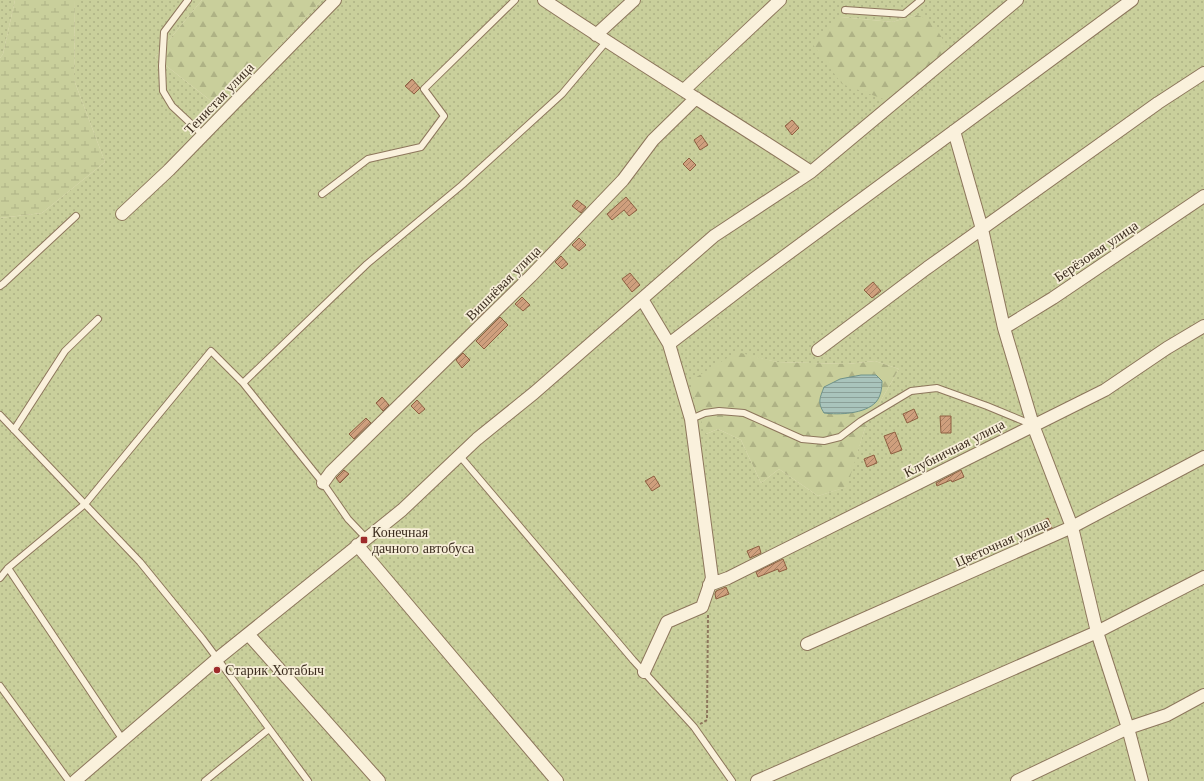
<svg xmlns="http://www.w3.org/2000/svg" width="1204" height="781" font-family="'Libre Baskerville',serif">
<defs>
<pattern id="grass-dots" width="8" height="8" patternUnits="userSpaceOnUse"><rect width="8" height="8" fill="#c9cf9b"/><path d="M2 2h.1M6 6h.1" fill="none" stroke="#aeb285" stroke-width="1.8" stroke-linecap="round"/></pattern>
<pattern id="forest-firs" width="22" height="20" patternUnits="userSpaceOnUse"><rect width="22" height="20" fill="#c9cf9b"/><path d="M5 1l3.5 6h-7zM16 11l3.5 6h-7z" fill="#aeb285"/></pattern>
<pattern id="wetland-marsh" width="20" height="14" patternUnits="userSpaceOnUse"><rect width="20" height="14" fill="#c9cf9b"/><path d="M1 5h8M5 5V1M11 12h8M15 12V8" fill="none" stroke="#aeb285"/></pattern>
<pattern id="water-rules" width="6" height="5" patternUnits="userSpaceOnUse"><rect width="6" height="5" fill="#a9c4bc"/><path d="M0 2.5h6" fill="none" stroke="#8ba098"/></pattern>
<pattern id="building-hatch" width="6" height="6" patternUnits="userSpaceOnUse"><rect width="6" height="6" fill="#cf9f7d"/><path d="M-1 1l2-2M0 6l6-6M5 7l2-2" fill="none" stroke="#a98266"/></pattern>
</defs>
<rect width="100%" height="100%" fill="#f0e4c8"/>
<!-- grass -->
<path fill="url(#grass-dots)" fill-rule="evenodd" d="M 0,0 L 15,0 L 3,54 L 0,58 Z
M 75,0 L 202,0 L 155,57 L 220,108 L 322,0 L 1204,0 L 1204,781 L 0,781 L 0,218 L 42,213 L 105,162 L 74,80 ZM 917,15 L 842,84 L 841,17 L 892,22 ZM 737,353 L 777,362 L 847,364 L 875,361 L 899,369 L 865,428 L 846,487 L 818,496 L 779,469 L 761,483 L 741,440 L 718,429 L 706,434 Z"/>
<!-- forest -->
<path fill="url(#forest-firs)" d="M 202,0 L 322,0 L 220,108 L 155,57 Z
M 917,15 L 932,21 L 949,50 L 886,100 L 842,84 L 811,42 L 841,17 L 892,22 Z
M 737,352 L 777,362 L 847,364 L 875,361 L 899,369 L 865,428 L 847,487 L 818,496 L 779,469 L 761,483 L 741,440 L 718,429 L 706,434 L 698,412 L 690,381 Z"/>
<!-- wetland -->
<path fill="url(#wetland-marsh)" d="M 15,0 L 75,0 L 74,80 L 105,162 L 42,213 L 0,218 L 0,58 L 3,54 Z"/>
<!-- water -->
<path fill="url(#water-rules)" stroke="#6f938a" d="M 861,375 L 876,375 L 882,381 C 882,388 881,396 876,402 C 865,414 839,415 824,413 C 817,402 820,398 824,387 L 840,379 Z"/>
<!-- building -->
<path fill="url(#building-hatch)" stroke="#8d5f41" d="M 412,79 L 420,88 L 414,94 L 405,86 Z
M 792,120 L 799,128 L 792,135 L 785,126 Z
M 701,135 L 708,145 L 700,150 L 694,140 Z
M 689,158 L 696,165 L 690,171 L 683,164 Z
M 626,197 L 637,210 L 629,216 L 624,210 L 612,220 L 607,214 Z
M 577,200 L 586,207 L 581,213 L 572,206 Z
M 579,238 L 586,245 L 579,251 L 572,245 Z
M 561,256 L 568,264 L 562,269 L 555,262 Z
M 630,273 L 640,285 L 632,292 L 622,279 Z
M 873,282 L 881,291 L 872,298 L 864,290 Z
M 522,297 L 530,305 L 523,311 L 515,304 Z
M 478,305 L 484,312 L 477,318 L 470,311 Z
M 500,317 L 508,325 L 484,349 L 476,341 Z
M 463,353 L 470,360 L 462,368 L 456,360 Z
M 382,397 L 389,405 L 383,411 L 376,403 Z
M 417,400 L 425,409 L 419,414 L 411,406 Z
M 914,409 L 918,418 L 907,423 L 903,414 Z
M 940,416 L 951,416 L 951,433 L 941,433 Z
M 366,418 L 371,423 L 354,439 L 349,434 Z
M 895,432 L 902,450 L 891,454 L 884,436 Z
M 874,455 L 877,463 L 867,467 L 864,459 Z
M 344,470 L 349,474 L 340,483 L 336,478 Z
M 961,470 L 964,477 L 952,482 L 951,480 L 937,486 L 936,483 Z
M 654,476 L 660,486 L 652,491 L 645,481 Z
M 1048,518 L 1052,528 L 1044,531 L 1040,522 Z
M 759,546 L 761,553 L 750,558 L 747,551 Z
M 783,559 L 787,569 L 779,572 L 778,569 L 758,577 L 756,572 Z
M 726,587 L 729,594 L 716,599 L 715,594 L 716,591 Z"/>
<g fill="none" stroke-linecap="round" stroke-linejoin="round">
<defs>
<path id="lane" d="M 188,0 L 164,32 L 162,66 L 163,91 L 172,106 L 203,135
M 845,10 L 904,14 L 921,0
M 322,194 L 368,159 L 421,147 L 444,116 L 424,89 L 515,0
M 0,286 L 4,283 L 76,216
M 243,383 L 367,264 L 462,185 L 562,94 L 606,42
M 0,415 L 140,562 L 202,638 L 308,781
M 691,419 L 705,413 L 719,411 L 744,413 L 802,439 L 824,441 L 840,437 L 861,421 L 911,391 L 937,388 L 987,406 L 1033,425
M 14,430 L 65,351 L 98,319
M 459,455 L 633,660 L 694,727 L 732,781
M 8,568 L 123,740
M 0,578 L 8,568 L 85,504 L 211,351 L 243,383 L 323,483 L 348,519 L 366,538
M 0,686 L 69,781
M 205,781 L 269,729"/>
<path id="street" d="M 544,0 C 632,59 722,114 811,172
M 596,35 L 634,0
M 684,90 L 780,0
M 954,131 L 982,229 L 1004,328 L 1033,425 L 1072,527 L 1097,632 L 1128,728 L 1142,781
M 122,214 L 169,170 L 335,0
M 642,299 L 669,344 L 691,419 L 712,578 L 702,607 L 667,622 L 644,672
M 1004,328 L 1053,298 L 1204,196
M 669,344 L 755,278 L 1132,0
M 818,350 L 927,268 L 1158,103 L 1204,73
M 323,483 L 331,472 L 531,276 L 623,180 L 653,140 L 696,98
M 357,545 L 557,781
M 709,585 L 728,578 L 1105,390 L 1167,348 L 1204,326
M 248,634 L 379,781
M 807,644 L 1072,527 L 1204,457
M 75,781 L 217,659 L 402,510 L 477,439 L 534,393 L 714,236 L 811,172 L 1017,0
M 757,781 L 1097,632 L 1204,577
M 1017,781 L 1128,728 L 1167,715 L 1204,695"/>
</defs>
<!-- lane casing -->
<use href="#lane" stroke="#8d765c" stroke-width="8"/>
<!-- street casing -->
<use href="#street" stroke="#8d765c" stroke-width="14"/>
<!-- path -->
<path stroke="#8d765c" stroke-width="2" stroke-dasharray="3 2" stroke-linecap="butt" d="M 700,724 L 707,720 L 708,615"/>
<!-- lane -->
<use href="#lane" stroke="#faf1dc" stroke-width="6"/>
<!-- street -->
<use href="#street" stroke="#faf1dc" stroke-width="12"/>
</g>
<!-- markers -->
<g fill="#9e2a2b" stroke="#f7eed8" stroke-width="1.5">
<rect x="360" y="536" width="8" height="8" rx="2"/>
<circle cx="217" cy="670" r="4"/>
</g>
<g text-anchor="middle" stroke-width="3.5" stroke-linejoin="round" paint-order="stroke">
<!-- street labels -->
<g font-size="14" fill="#3d2e20" stroke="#f7eed8">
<text transform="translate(219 98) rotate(-46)" y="5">Тенистая улица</text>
<text transform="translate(1096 251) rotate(-34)" y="5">Берёзовая улица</text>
<text transform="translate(503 283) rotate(-45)" y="5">Вишнёвая улица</text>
<text transform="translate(954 448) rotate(-27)" y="5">Клубничная улица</text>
<text transform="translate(1002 542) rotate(-24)" y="5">Цветочная улица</text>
</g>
<!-- poi labels -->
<g font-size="14" fill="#3d2e20" stroke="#f7eed8" text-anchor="start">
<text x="372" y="537">Конечная<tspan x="372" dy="16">дачного автобуса</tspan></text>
<text x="225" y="675">Старик Хотабыч</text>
</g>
</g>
</svg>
